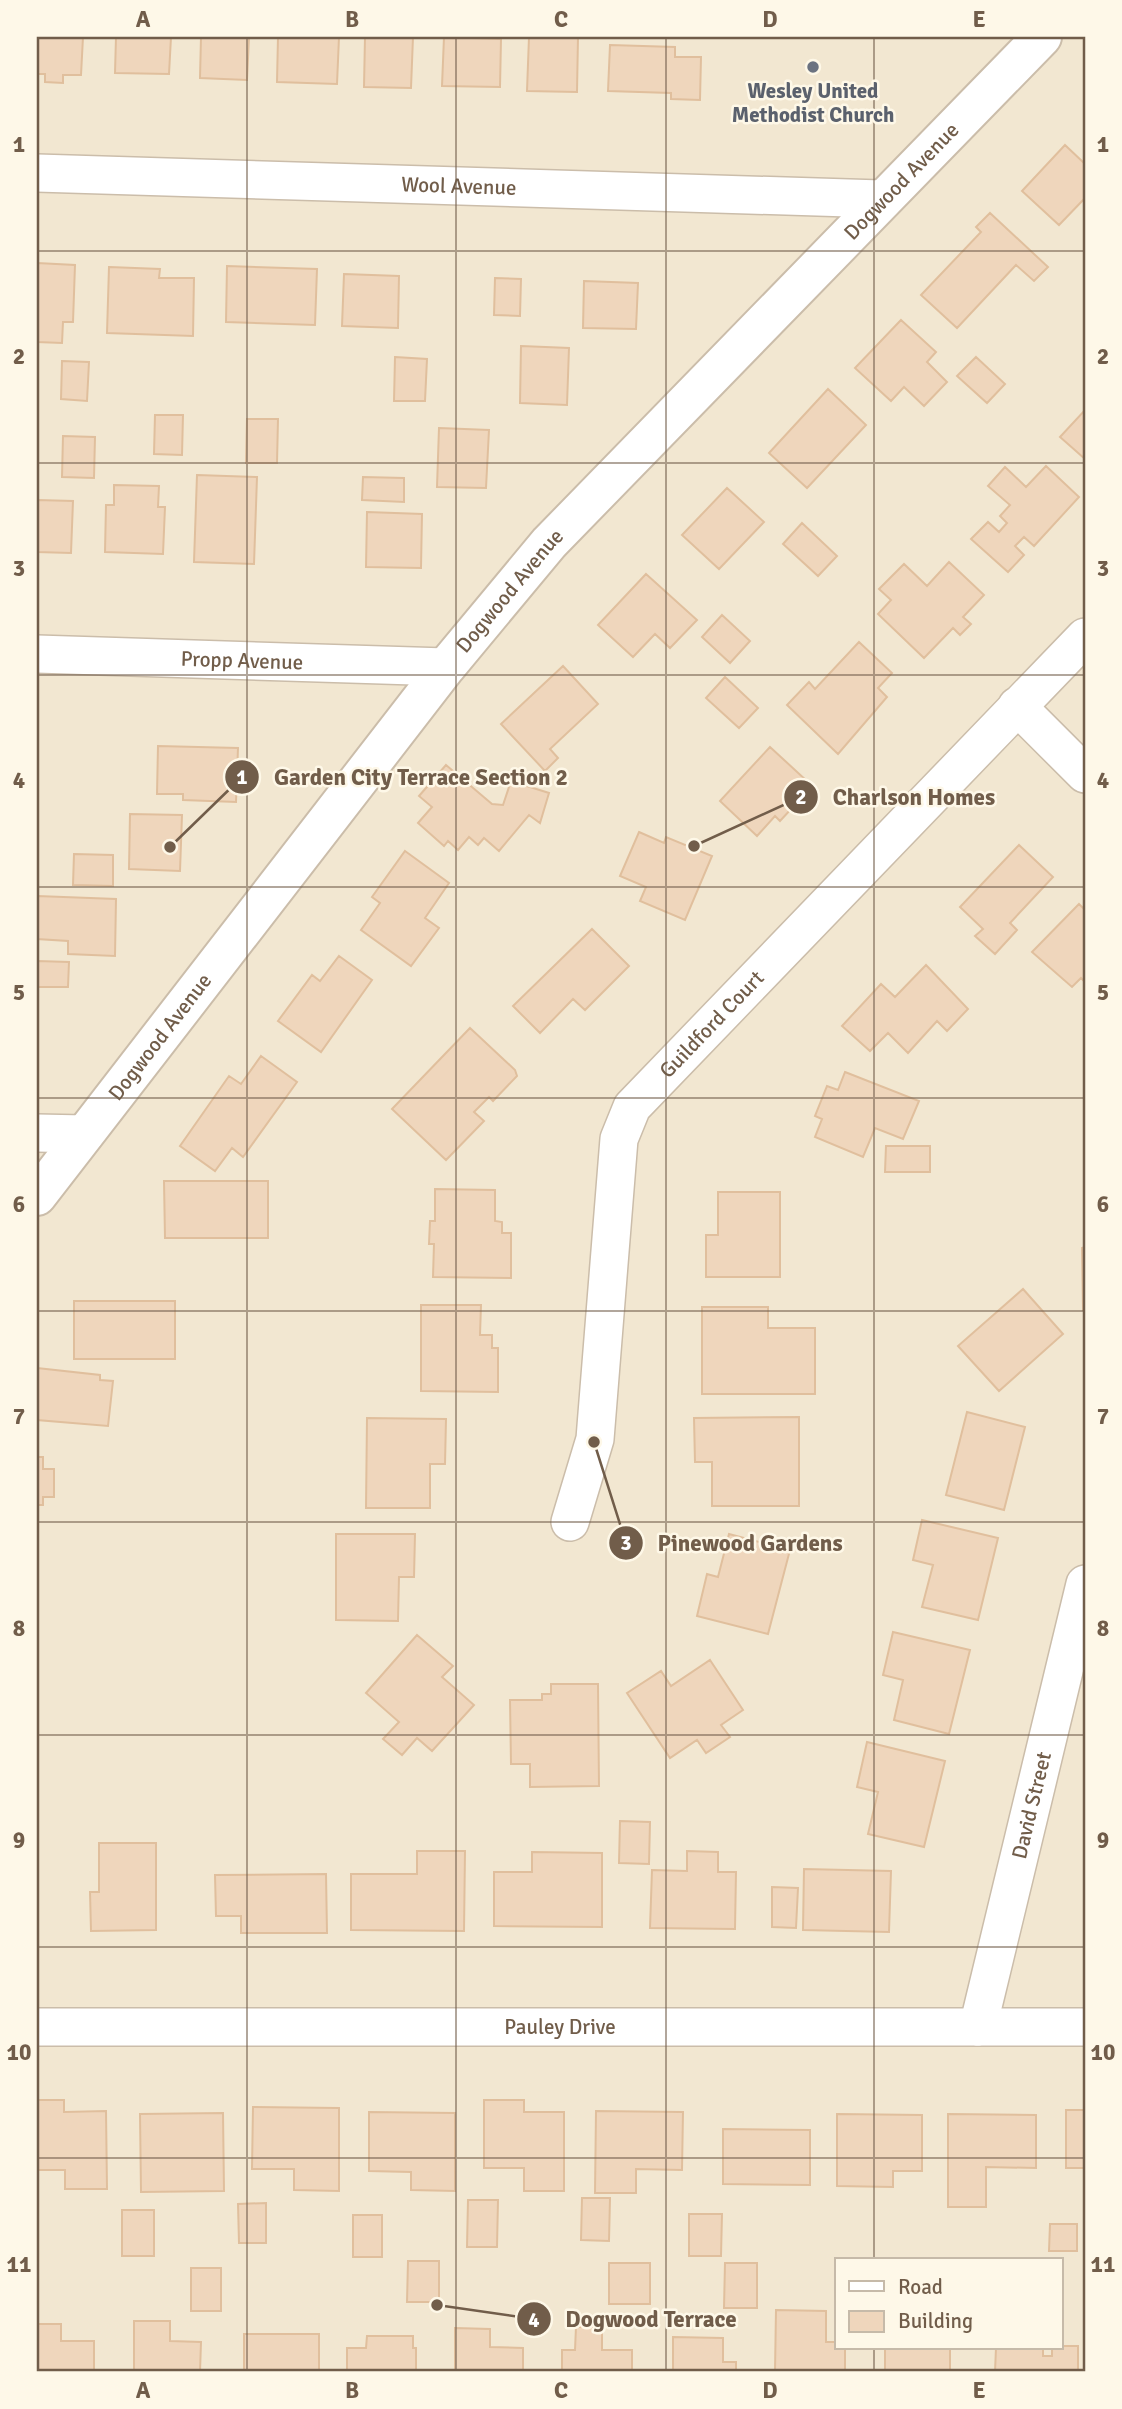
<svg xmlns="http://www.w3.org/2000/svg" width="1122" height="2409" font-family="Signika,sans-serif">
<rect width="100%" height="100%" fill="#fbf4e3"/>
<!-- residential -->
<path fill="#f2e7d1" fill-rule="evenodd" d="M 37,37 L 1085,37 L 1085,2372 L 37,2372 ZM 837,2260 L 1061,2260 L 1061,2348 L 837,2348 Z"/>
<!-- building -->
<path fill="#efd6bc" stroke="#e0bf9d" stroke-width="2" d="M 37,37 L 83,37 L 81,75 L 63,75 L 63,83 L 45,82 L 45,74 L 37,74 Z
M 116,37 L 171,37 L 169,74 L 115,73 Z
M 201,37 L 249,37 L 247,80 L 200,78 Z
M 278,37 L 339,37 L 337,84 L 277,82 Z
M 365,37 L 413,37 L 411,88 L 364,87 Z
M 444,37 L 501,39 L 500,87 L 442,86 Z
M 529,37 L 578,37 L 577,92 L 527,91 Z
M 610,45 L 675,47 L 675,57 L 701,57 L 700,100 L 671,99 L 671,93 L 608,91 Z
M 1065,145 L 1085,164 L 1085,198 L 1059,225 L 1022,191 Z
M 990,213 L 1048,267 L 1034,281 L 1016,265 L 957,328 L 921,295 L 981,232 L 976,227 Z
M 37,263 L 75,265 L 73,322 L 63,322 L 62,343 L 37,342 Z
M 227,266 L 317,269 L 315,325 L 226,322 Z
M 109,267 L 160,269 L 159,278 L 194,278 L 193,336 L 107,333 Z
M 344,274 L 399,276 L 398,328 L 342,326 Z
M 495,278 L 521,279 L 520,316 L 494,315 Z
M 584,281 L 638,283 L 636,329 L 583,328 Z
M 901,320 L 936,352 L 927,362 L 947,382 L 924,406 L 904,387 L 891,401 L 855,368 Z
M 521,346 L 569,348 L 567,405 L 520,403 Z
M 395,357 L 427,359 L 425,401 L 394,401 Z
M 976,357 L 1005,384 L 987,403 L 957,376 Z
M 62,361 L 89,362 L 87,401 L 61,399 Z
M 828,389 L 866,425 L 807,488 L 769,453 Z
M 1085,410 L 1085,459 L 1060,437 Z
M 155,415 L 183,415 L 182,455 L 154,454 Z
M 247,419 L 278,419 L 277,463 L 246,463 Z
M 439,428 L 489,430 L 486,488 L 437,487 Z
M 63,436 L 95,437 L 94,478 L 62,477 Z
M 1046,466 L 1079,497 L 1034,546 L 1024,537 L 1015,546 L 1024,555 L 1008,572 L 971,539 L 988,522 L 999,532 L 1007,523 L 1000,516 L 1010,505 L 988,486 L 1005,467 L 1026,487 Z
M 197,475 L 257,477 L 254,564 L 194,562 Z
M 363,477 L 404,478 L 404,502 L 362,500 Z
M 114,485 L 159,486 L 158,507 L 165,507 L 163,554 L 105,552 L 106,505 L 114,505 Z
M 727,488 L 764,522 L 719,569 L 682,535 Z
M 37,500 L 73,501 L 71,553 L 37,552 Z
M 367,512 L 422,514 L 421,568 L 366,567 Z
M 802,523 L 837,556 L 818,576 L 783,544 Z
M 949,562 L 984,595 L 963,617 L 971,624 L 960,635 L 953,628 L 924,658 L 878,614 L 891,600 L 879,589 L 904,564 L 927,586 Z
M 646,574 L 697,620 L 670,648 L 655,634 L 633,657 L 598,625 Z
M 722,615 L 750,641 L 730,663 L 702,637 Z
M 859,642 L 892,673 L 878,688 L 887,697 L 838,754 L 787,705 L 809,682 L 815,689 Z
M 563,666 L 598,704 L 550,749 L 558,758 L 545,771 L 501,724 Z
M 725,677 L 758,708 L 739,728 L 706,698 Z
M 158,746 L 238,748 L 236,802 L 183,800 L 183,794 L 157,794 Z
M 770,747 L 808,782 L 787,803 L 792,808 L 780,821 L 775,816 L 757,836 L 720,801 Z
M 446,765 L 492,804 L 503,805 L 511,781 L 549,793 L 540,823 L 529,815 L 499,851 L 484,838 L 478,845 L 469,837 L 458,850 L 448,841 L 444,846 L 418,823 L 432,807 L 419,796 Z
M 130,814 L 182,815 L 180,871 L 129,869 Z
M 639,832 L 664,843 L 666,837 L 712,856 L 685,920 L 640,901 L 646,887 L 620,876 Z
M 1019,845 L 1053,877 L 1010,923 L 1017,930 L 995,954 L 975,936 L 983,929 L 960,907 Z
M 405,851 L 449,883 L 425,918 L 439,928 L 411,966 L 361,930 L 380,903 L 372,897 Z
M 74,854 L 113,855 L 113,886 L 73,885 Z
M 37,896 L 116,899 L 115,956 L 68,954 L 68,941 L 37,939 Z
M 1079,904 L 1085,910 L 1085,982 L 1081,978 L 1072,987 L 1032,952 Z
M 592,929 L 629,966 L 585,1010 L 573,999 L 540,1033 L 513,1006 Z
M 339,956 L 372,980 L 321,1052 L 278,1021 L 312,975 L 320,981 Z
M 37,961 L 69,962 L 68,987 L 37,987 Z
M 926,965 L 968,1009 L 947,1031 L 937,1021 L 908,1053 L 888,1033 L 870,1051 L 842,1026 L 881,984 L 895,997 Z
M 470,1028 L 515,1070 L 517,1076 L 493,1101 L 489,1097 L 474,1112 L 484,1121 L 446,1160 L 392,1109 Z
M 261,1056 L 297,1082 L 243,1157 L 232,1148 L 215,1171 L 180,1146 L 229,1076 L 241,1084 Z
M 845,1072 L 919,1101 L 903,1139 L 875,1128 L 863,1157 L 815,1137 L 822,1119 L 815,1116 L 827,1086 L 838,1090 Z
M 886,1146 L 930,1146 L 930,1172 L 885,1172 Z
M 164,1181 L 268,1181 L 268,1238 L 165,1238 Z
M 435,1189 L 495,1190 L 495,1221 L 502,1222 L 502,1233 L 511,1233 L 511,1278 L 433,1277 L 434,1244 L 429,1244 L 430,1221 L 435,1221 Z
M 718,1192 L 780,1192 L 780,1277 L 706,1277 L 706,1235 L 718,1235 Z
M 1085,1247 L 1085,1310 L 1083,1310 L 1082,1248 Z
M 1023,1289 L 1063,1334 L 999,1391 L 958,1346 Z
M 74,1301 L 175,1301 L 175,1359 L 74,1359 Z
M 421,1305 L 481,1305 L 480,1335 L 492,1335 L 492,1348 L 498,1348 L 498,1392 L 421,1391 Z
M 702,1307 L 768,1307 L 768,1328 L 815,1328 L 815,1394 L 702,1394 Z
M 37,1368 L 100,1375 L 100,1380 L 113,1381 L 108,1426 L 37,1420 Z
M 967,1412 L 1025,1427 L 1004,1510 L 946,1495 Z
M 799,1417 L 799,1506 L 712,1506 L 712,1462 L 695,1462 L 694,1418 Z
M 367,1418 L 446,1419 L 445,1464 L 430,1464 L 430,1508 L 366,1508 Z
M 37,1457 L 43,1457 L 43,1469 L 54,1469 L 54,1497 L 43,1497 L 43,1505 L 37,1505 Z
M 922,1520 L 998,1538 L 978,1620 L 922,1607 L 933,1565 L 913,1560 Z
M 336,1534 L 415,1534 L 414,1577 L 399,1577 L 398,1621 L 336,1620 Z
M 729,1534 L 790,1550 L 768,1634 L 697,1616 L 707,1574 L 718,1577 Z
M 893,1632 L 970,1650 L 949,1734 L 894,1720 L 903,1680 L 883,1675 Z
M 417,1635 L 453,1666 L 442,1677 L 474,1705 L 432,1751 L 417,1738 L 402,1755 L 383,1739 L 399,1722 L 366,1693 Z
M 710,1660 L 743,1710 L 721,1725 L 730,1737 L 706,1753 L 697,1740 L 670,1758 L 627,1693 L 661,1671 L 671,1686 Z
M 551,1684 L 598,1684 L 599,1786 L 530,1787 L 530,1764 L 511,1764 L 510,1700 L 542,1700 L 542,1694 L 551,1694 Z
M 867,1742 L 945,1761 L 924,1847 L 868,1834 L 878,1792 L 857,1787 Z
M 620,1821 L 650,1822 L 649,1864 L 619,1863 Z
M 99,1843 L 156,1843 L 156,1930 L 91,1931 L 90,1892 L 99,1892 Z
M 417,1851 L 465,1851 L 464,1931 L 351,1930 L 351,1874 L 417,1874 Z
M 687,1851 L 718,1852 L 718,1872 L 736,1872 L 735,1929 L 650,1928 L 652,1870 L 687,1871 Z
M 532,1852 L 602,1853 L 602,1927 L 494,1926 L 494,1872 L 532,1872 Z
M 804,1869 L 891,1871 L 889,1932 L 803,1930 Z
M 326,1874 L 327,1933 L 241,1933 L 241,1916 L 216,1916 L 215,1875 Z
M 772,1887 L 798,1888 L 796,1928 L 772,1927 Z
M 37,2100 L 64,2100 L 64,2112 L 106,2111 L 107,2189 L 65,2189 L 65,2170 L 37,2170 Z
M 484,2100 L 524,2100 L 524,2112 L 564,2112 L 564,2191 L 524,2191 L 524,2168 L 484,2168 Z
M 253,2107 L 339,2108 L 339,2191 L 294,2190 L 294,2169 L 252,2169 Z
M 1066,2110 L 1085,2110 L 1085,2168 L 1066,2168 Z
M 596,2111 L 683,2112 L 682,2170 L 636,2169 L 636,2193 L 595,2193 Z
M 369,2112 L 455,2113 L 455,2191 L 411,2190 L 411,2172 L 369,2171 Z
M 223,2113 L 224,2191 L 141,2192 L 140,2114 Z
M 837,2114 L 922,2115 L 922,2171 L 893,2171 L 893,2187 L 837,2186 Z
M 948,2114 L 1036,2115 L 1036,2168 L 986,2167 L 986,2207 L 948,2207 Z
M 723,2129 L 810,2130 L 810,2185 L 723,2184 Z
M 582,2198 L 610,2198 L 609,2241 L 581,2240 Z
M 468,2200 L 498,2200 L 497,2247 L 467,2247 Z
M 266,2203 L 266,2243 L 239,2243 L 238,2204 Z
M 122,2210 L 154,2210 L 154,2256 L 122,2256 Z
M 689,2214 L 722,2214 L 721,2256 L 689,2256 Z
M 353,2215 L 382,2215 L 382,2257 L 353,2257 Z
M 1050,2224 L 1077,2224 L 1077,2251 L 1049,2251 Z
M 408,2261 L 439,2261 L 439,2302 L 407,2302 Z
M 609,2263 L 650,2263 L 650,2304 L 609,2304 Z
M 725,2263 L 757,2263 L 757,2308 L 724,2308 Z
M 191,2268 L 221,2268 L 221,2311 L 191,2311 Z
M 776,2310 L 826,2311 L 826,2342 L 837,2342 L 837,2348 L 845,2348 L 845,2372 L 775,2372 Z
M 134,2321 L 170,2321 L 170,2341 L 201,2342 L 200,2372 L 134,2372 Z
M 37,2324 L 61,2324 L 61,2341 L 94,2341 L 94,2372 L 37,2372 Z
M 576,2327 L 602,2327 L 602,2350 L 632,2350 L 632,2372 L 562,2372 L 562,2350 L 575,2350 Z
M 455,2328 L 490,2329 L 490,2347 L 523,2348 L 523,2372 L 455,2372 Z
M 244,2334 L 319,2334 L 319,2372 L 244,2372 Z
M 367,2336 L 413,2336 L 413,2348 L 416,2348 L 416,2372 L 347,2372 L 347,2348 L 366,2348 Z
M 673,2337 L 723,2338 L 723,2362 L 736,2362 L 736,2372 L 673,2372 Z
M 1061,2346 L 1078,2346 L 1078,2372 L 995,2372 L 996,2348 L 1043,2348 L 1043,2356 L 1052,2356 L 1052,2348 Z
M 885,2348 L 950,2348 L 950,2372 L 885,2372 Z"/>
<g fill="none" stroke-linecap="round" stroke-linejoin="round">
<defs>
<g id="minor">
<path id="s1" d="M 37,173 L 881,199"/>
<path id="s2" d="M 37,654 L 446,667"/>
<path d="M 1017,706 L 1085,774"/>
<path d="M 37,1133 L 85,1134"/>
<path id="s3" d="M 570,1522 L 595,1439 L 619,1139 L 632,1107 L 1085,637"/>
<path id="s4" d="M 37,2027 L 1085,2027"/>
<path id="s5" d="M 978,2027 L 1085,1584"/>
</g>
<g id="tertiary">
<path id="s6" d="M 37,1196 L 446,667 L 549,543 L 1042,37"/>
</g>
</defs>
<!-- minor casing -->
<use href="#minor" stroke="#cbbdaa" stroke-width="40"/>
<!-- tertiary casing -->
<use href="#tertiary" stroke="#cbbdaa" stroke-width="42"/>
<!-- minor -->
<use href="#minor" stroke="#fff" stroke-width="37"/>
<!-- tertiary -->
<use href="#tertiary" stroke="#fff" stroke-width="38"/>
</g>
<!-- grid -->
<path fill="none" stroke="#715d4a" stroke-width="2" stroke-opacity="0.55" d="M 247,37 L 247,2372M 456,37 L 456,2372M 666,37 L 666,2372M 874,37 L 874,2260M 37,251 L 1085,251M 37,463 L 1085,463M 37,675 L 1085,675M 37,887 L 1085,887M 37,1098 L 1085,1098M 37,1311 L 1085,1311M 37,1522 L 1085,1522M 37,1735 L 1085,1735M 37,1947 L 1085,1947M 37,2158 L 1085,2158M 874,2348 L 874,2372"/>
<!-- markers -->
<circle fill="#6b7280" stroke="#fef8e8" stroke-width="2.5" cx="813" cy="67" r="7"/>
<g text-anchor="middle" stroke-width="5" stroke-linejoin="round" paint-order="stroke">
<!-- worship labels -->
<g font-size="21" font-weight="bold" fill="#5b616d" stroke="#fef8e8">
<text x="813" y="98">Wesley United<tspan x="813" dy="24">Methodist Church</tspan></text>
</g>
<!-- street labels -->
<g font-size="21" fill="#715d4a" stroke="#fef8e8">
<text dy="7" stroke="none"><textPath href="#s6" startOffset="1335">Dogwood Avenue</textPath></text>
<text dy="7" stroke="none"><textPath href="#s1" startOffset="422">Wool Avenue</textPath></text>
<text dy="7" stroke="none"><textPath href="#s6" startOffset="768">Dogwood Avenue</textPath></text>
<text dy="7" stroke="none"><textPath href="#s2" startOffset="205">Propp Avenue</textPath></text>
<text dy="7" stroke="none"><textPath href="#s3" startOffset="537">Guildford Court</textPath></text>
<text dy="7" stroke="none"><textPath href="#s6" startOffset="201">Dogwood Avenue</textPath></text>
<text dy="7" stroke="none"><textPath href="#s5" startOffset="228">David Street</textPath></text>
<text dy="7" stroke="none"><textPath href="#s4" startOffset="523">Pauley Drive</textPath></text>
</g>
</g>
<!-- callouts -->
<path fill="none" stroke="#715d4a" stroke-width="2.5" d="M170 847L242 777M694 846L801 797M594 1442L626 1543M437 2305L534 2319"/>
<g fill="#715d4a" stroke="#fef8e8" stroke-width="2.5">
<circle cx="170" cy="847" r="7"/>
<circle cx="694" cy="846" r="7"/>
<circle cx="594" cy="1442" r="7"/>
<circle cx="437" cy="2305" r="7"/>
<circle cx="242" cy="777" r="18"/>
<circle cx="801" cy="797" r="18"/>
<circle cx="626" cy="1543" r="18"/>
<circle cx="534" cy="2319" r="18"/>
</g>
<g font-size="21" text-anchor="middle" font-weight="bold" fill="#fff">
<text x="242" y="784">1</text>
<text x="801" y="804">2</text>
<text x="626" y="1550">3</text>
<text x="534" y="2327">4</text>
</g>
<g font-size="23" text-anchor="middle" font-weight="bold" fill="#715d4a" stroke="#fef8e8" stroke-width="5" stroke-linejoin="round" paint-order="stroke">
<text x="421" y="785">Garden City Terrace Section 2</text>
<text x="914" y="805">Charlson Homes</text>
<text x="750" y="1551">Pinewood Gardens</text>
<text x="651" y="2327">Dogwood Terrace</text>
</g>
<!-- border -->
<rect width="1122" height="2409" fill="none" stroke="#fef8e8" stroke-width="77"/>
<!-- legend -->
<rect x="835" y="2258" width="228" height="91" fill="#fef8e8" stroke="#c6baa9" stroke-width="2"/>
<rect x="849" y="2281" width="35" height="10" fill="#ffffff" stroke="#c6baa9" stroke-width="2"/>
<text x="898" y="2294" font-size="21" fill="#715d4a">Road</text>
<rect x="849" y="2311" width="35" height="21" fill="#efd6bc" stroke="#c6baa9" stroke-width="2"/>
<text x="898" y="2328" font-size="21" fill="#715d4a">Building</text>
<rect x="38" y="38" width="1046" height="2332" fill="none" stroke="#715d4a" stroke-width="2.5"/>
<g font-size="23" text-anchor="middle" font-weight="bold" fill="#715d4a">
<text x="143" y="27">A</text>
<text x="352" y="27">B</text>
<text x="561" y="27">C</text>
<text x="770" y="27">D</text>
<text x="979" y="27">E</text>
<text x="19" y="152">1</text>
<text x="1103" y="152">1</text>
<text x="19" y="364">2</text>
<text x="1103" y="364">2</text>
<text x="19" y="576">3</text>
<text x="1103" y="576">3</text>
<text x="19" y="788">4</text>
<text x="1103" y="788">4</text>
<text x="19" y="1000">5</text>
<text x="1103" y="1000">5</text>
<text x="19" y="1212">6</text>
<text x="1103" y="1212">6</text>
<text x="19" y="1424">7</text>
<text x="1103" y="1424">7</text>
<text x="19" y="1636">8</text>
<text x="1103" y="1636">8</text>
<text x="19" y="1848">9</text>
<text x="1103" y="1848">9</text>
<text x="19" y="2060">10</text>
<text x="1103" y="2060">10</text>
<text x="19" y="2272">11</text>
<text x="1103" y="2272">11</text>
<text x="143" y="2398">A</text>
<text x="352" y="2398">B</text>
<text x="561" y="2398">C</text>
<text x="770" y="2398">D</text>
<text x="979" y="2398">E</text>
</g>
</svg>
